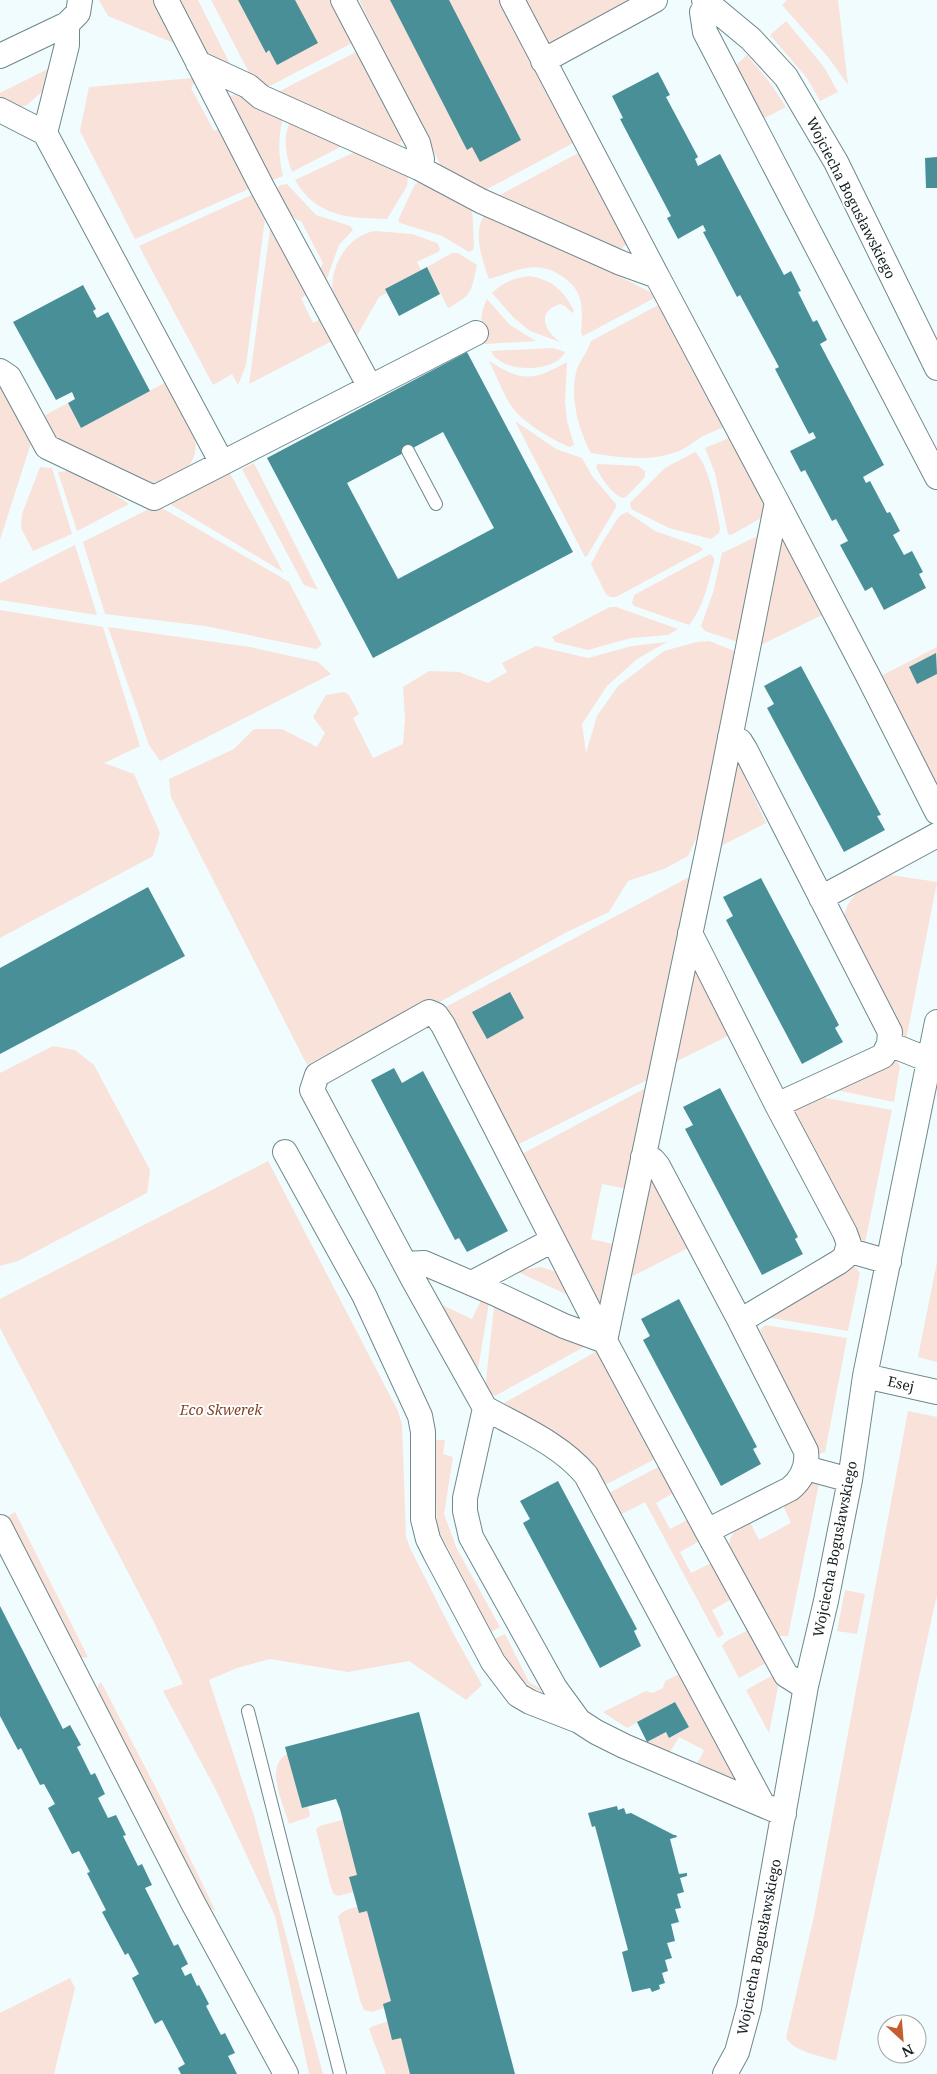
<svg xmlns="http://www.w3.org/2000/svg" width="937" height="2074" font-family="'Noto Serif',serif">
<rect width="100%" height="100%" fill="#f1fcfe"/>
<!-- green -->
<path fill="#f9e2d9" d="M 99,0 L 153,0 L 176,44 L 108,16 Z
M 175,0 L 198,0 L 234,72 L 206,59 Z
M 211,0 L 334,0 L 356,41 L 266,88 L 254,82 Z
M 359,0 L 501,0 L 575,142 L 482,192 L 445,174 Z
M 521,0 L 638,0 L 546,48 Z
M 787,0 L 838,0 L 848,85 L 828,57 L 782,5 Z
M 786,21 L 824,67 L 838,92 L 820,101 L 807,78 L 770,35 Z
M 362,49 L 403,138 L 400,143 L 394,146 L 274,94 Z
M 747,55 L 768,80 L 786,107 L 763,119 L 734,67 Z
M 50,68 L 45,89 L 27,105 L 17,108 L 0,103 L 0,93 Z
M 193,78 L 195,81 L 191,88 L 214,131 L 221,128 L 253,187 L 135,239 L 80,131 L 89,87 Z
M 233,95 L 236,95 L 283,117 C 278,137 278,155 283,176 L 273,180 L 268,180 L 229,97 Z
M 292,118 L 342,143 L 340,147 L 292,172 C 285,153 282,136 292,118 Z
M 357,151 L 408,176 L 407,186 L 387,219 C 349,218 316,217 295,180 Z
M 580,152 L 628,239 L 626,245 L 617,251 L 496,197 Z
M 422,180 L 472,206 L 474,244 L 473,250 L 469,252 L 442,236 L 400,223 L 398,220 L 400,216 L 415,184 Z
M 287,184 L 316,215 L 350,226 L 353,230 L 339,245 L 326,281 L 319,271 L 323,263 L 301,221 C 286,218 282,202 276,190 L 280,185 Z
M 256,193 L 266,211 L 246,365 L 238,385 L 232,374 L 213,385 L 139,246 Z
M 489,210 L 658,296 L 583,336 L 581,333 C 583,306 584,290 560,275 C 549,268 539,266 526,268 C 514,270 501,276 489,279 C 482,260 470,226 489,210 Z
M 271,222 L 309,293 L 301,298 L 313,323 L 323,318 L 334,340 L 249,384 Z
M 375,231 L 412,234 L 437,243 L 440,249 L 438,252 L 417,262 L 421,270 L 385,289 L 387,293 L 379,297 L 354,341 C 348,330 341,319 336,307 C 324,277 342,237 375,231 Z
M 452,253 L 458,253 L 477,265 C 471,291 473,295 448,308 L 427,267 Z
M 529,276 C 552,279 564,291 574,311 L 572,313 L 565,306 L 560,304 C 536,312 544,330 560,342 L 530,331 L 513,317 L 492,293 C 503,282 514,278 529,276 Z
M 487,299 L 510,325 L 536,341 L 485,344 C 481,327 479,315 487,299 Z
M 662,303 L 729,425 C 720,429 711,432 703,436 C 693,442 685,450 673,453 C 647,462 618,457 591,453 C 578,429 569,395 577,369 C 581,359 589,349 591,341 Z
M 553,348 L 565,352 C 555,374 500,373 491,351 Z
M 489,361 C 522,382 533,381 567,362 L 565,400 L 567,421 L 574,445 L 570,447 C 553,441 519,420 510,404 C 502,391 496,375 489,361 Z
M 0,378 L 23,423 L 31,443 L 0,540 Z
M 168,381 C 181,406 212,444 185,470 C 178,477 164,482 155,487 L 53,442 L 39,418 L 68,403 L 81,428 Z
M 515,421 L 556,449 L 582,458 L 592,476 L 616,504 L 616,507 L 587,556 L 585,557 Z
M 734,436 L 766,501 L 765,516 L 731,535 L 728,534 L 715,473 L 705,448 Z
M 695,452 C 711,468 715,506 720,528 L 719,533 L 711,539 L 669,528 L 631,509 L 630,503 L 665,468 Z
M 254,463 L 318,590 L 304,585 L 242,469 Z
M 598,464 L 638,466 L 645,471 L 645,477 L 626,497 L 622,498 C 611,493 601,478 596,467 Z
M 40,467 L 52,468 L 72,534 L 33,551 L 21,528 L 22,514 Z
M 78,470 L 129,504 L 77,531 L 58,472 Z
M 228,472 L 231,475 L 283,572 L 165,501 Z
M 157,505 L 289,582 L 322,645 L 316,649 L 205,626 L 105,614 L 83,542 Z
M 627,512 L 655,531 L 701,547 L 703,550 L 616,597 L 610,597 L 606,594 L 591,564 L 602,543 L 618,518 L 621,515 Z
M 762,534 L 738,642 L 705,631 L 701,626 L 713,593 L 722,553 Z
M 782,535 L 826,613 L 759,646 Z
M 75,545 L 97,615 L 0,600 L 0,583 Z
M 710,554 L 714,558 L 714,561 C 708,584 704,606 689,625 L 634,606 L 632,603 L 634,595 Z
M 610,607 L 616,607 L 678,629 L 668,635 L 631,638 L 588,650 L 555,642 L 552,637 Z
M 0,610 L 103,627 L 140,746 L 104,763 L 134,774 L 160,833 L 153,856 L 0,938 Z
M 108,627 L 250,647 L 318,662 L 331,674 L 160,761 L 149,745 Z
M 709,641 L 737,652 L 705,819 L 688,856 L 664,869 L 628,881 L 609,912 L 567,932 L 436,1004 L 428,1000 L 307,1065 L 171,797 L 169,779 L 234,749 L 254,729 L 282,729 L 317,747 L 325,733 L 313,717 L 326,695 L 344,692 L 349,695 L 359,714 L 353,718 L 373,758 L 403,744 L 405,719 L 403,687 L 429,671 L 459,672 L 488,683 L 507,672 L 502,663 L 536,646 L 588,658 L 632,646 L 667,642 L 637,659 L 607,686 L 582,724 L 586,753 L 597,716 L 618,686 L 664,651 L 697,642 Z
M 937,647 L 937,784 L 879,677 Z
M 736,758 L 766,823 L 717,848 Z
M 891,875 L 937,882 L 906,1040 L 844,922 C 845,892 868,887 891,875 Z
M 691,876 L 651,1078 L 515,1146 L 442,1009 Z
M 693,968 L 696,969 L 730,1035 L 671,1064 Z
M 53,1046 L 75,1050 L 94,1065 L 150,1170 L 147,1193 L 18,1261 L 0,1266 L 0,1073 Z
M 895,1058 L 900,1066 L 894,1102 L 831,1089 Z
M 644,1089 L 648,1092 L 628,1189 L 602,1184 L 591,1239 L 617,1245 L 605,1302 L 599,1304 L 518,1156 Z
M 823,1094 L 826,1098 L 892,1110 L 865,1243 L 859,1236 L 790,1110 Z
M 268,1161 L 398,1411 L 402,1424 L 406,1537 L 410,1548 L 453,1633 L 482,1685 L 466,1700 L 409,1661 L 348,1672 L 270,1659 L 237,1668 L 209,1680 L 254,1816 L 323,2074 L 309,2074 L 275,1916 L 216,1790 L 163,1691 L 183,1684 L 153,1620 L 0,1328 L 0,1299 Z
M 650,1176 L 690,1247 L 627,1279 Z
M 937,1262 L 937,1362 L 918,1357 Z
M 853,1264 L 860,1273 L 848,1331 L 771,1318 L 778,1309 Z
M 541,1267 L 557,1272 L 572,1297 L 516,1271 Z
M 481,1300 L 489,1303 L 477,1375 L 440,1304 L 472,1319 Z
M 494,1307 L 559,1334 L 584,1347 L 495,1396 L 485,1389 Z
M 765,1325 L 847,1338 L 825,1452 L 819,1454 L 760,1330 Z
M 601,1349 L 659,1457 L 605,1485 L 589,1462 L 506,1406 L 504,1403 Z
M 908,1411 L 937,1417 L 937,1594 L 836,2061 C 822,2056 794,2052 786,2038 L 814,1916 Z
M 434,1440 L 445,1440 L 443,1454 L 453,1457 L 444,1514 L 457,1549 L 500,1627 L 491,1632 L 439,1531 L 437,1525 Z
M 662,1465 L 677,1491 L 656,1503 L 670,1529 L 691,1518 L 703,1539 L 680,1552 L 691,1573 L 715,1561 L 734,1598 L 712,1610 L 724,1634 L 718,1638 L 645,1502 L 620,1515 L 609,1493 Z
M 809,1484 L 819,1484 L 788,1636 L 775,1636 L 728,1551 L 730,1539 L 740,1521 L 748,1518 L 759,1540 L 791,1523 L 781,1501 Z
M 15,1512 L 88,1657 L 84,1658 L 79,1656 L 8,1520 L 8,1516 Z
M 845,1590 L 865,1594 L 857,1634 L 837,1631 Z
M 750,1629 L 768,1662 L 739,1678 L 722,1646 L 725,1642 Z
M 505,1634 L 529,1682 L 543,1690 L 541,1692 C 511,1678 509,1666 494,1639 Z
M 680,1674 L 735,1777 L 731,1782 L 694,1770 L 704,1750 L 679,1737 L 668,1756 L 652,1748 L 647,1742 L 666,1732 L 670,1738 L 689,1727 L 675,1702 L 627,1728 L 603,1712 L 646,1691 L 653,1693 L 663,1688 L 665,1681 Z
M 775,1674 L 779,1682 L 769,1733 L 746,1690 Z
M 101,1682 L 157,1790 L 216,1912 L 207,1905 L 97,1693 L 98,1685 Z
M 291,1752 L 310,1813 L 309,1817 L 289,1824 C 283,1802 262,1763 291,1752 Z
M 356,1816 L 373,1887 L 338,1896 L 334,1894 L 331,1888 L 316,1829 L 320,1826 Z
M 367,1905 L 400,2003 L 372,2012 L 364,2010 L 360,2000 L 338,1917 C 343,1908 358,1907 367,1905 Z
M 70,1978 L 75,1988 L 54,2074 L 0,2074 L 0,2013 Z
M 402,2017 L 418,2074 L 386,2074 L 369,2029 L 373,2026 Z"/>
<!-- building -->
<path fill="#488f98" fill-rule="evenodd" d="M 238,0 L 295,0 L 318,43 L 277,65 L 269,50 L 266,53 Z
M 390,0 L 449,0 L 521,140 L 480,162 L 472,147 L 467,150 Z
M 658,72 L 670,95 L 666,97 L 698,157 L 695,159 L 698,166 L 720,154 L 784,275 L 791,271 L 801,291 L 798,292 L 813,322 L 817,320 L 827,340 L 820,344 L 884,465 L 863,477 L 866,483 L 870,481 L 887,513 L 890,512 L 900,531 L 893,535 L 904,555 L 912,551 L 923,572 L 919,574 L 926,588 L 884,610 L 872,587 L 865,591 L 840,545 L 848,541 L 836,519 L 832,521 L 805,470 L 801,472 L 790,451 L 816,438 L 813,432 L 809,434 L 775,369 L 779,367 L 740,295 L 737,297 L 724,272 L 703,232 L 706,231 L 703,225 L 678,239 L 667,218 L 671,216 L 620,119 L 623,118 L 612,96 Z
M 937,157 L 937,188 L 926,188 L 925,158 Z
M 427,267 L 440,294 L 399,316 L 385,289 Z
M 83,285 L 96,309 L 93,311 L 97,318 L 108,312 L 150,391 L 81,428 L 68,403 L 75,399 L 72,392 L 56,400 L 13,322 Z
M 467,352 L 573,552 L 373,658 L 267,458 ZM 443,432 L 494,528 L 398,579 L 347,483 Z
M 936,653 L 937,674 L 917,684 L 909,667 Z
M 801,666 L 881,815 L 877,816 L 885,830 L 844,852 L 767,708 L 774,704 L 764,686 Z
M 761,878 L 839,1025 L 835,1028 L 843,1042 L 802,1064 L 726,920 L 733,916 L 723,897 Z
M 148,887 L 185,956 L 0,1054 L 0,968 Z
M 510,992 L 524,1018 L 487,1039 L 472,1012 Z
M 394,1068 L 402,1083 L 423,1071 L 508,1231 L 467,1252 L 459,1238 L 455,1240 L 371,1080 Z
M 720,1088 L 798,1237 L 795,1239 L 803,1254 L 762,1275 L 685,1129 L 693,1125 L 683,1107 Z
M 679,1299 L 757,1447 L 753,1449 L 761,1464 L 721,1486 L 643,1340 L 650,1336 L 641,1319 Z
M 558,1481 L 637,1629 L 634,1631 L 641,1646 L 600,1668 L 523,1523 L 530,1519 L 520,1501 Z
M 0,1606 L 63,1729 L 70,1725 L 81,1745 L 77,1747 L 91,1775 L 95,1773 L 105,1794 L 98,1798 L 108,1818 L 116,1815 L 126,1835 L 123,1836 L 138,1866 L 142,1864 L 152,1885 L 145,1888 L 174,1946 L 178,1944 L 188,1964 L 181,1968 L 185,1976 L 191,1973 L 197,1986 L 199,1985 L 209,2004 L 206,2006 L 221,2035 L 225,2033 L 235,2053 L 228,2056 L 237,2074 L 181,2074 L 178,2068 L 185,2064 L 162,2020 L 155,2024 L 132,1978 L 139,1974 L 128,1953 L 125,1955 L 102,1912 L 106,1910 L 87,1873 L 90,1872 L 79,1851 L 72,1854 L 48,1808 L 55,1804 L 44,1784 L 40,1785 L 21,1748 L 18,1750 L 0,1716 Z
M 675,1702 L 689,1727 L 669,1738 L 666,1732 L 647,1742 L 637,1722 Z
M 419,1712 L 515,2074 L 410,2074 L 401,2038 L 392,2040 L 383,2004 L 391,2001 L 367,1911 L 359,1913 L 349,1877 L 357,1875 L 340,1809 L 336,1799 L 302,1808 L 285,1747 Z
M 617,1806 L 618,1810 L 624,1808 L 626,1814 L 631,1813 L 674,1835 L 676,1835 L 677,1837 L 670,1839 L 679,1874 L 687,1873 L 687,1876 L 680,1878 L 684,1892 L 677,1894 L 681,1908 L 675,1909 L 679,1922 L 671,1924 L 675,1941 L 667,1943 L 672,1958 L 665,1960 L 668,1971 L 662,1973 L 665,1983 L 659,1985 L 660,1989 L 652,1992 L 650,1988 L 632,1992 L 622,1952 L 628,1950 L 595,1826 L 592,1827 L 588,1813 Z"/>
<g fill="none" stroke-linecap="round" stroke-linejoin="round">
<defs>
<path id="lane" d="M 408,451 L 436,504
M 248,1711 L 340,2074"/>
<path id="street" d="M 80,0 L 78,13 L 67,24 L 67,45 L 45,133 L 222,463
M 166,0 L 262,187 L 370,387
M 343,0 L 418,143 L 422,159 L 419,168
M 512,0 L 657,276
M 704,0 L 751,39 L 786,77 L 836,162 L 937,368
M 709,0 L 702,12 L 705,32 L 937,477
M 0,56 L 67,24
M 543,61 L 655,0
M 198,63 L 248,86 L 261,97 L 419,168 L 481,201 L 621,263 L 657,276 L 777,502 L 708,849 L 605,1341
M 0,110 L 45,133
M 0,371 L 9,377 L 47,447 L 154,498 L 476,333
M 777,502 L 868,676 L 937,812
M 730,737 L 740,741 L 745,749 L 890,1032 L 889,1044 L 929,1060
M 821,898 L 937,835
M 690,933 L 777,1105 L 845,1233 L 849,1244 L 845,1257 L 839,1262 L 740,1321 L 806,1451 C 808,1467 802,1479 790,1489 L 707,1531 L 786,1675 L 797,1682 L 806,1686
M 777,1105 L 883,1056 L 889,1044
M 285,1152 L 364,1295 L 420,1416 L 423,1432 L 423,1519 L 428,1539 L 435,1553 L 493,1662 L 518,1695 L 530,1702 L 579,1721
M 643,1157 L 653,1160 L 658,1166 L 740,1321
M 847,1250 L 889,1262
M 406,1264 L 424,1263 L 494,1293 L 564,1326 L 605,1341 L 707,1531
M 472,1283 L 553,1240
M 605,1341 L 443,1025 L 436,1015 L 429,1012 L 317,1075 L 312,1090 L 413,1279 L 485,1408 L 465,1498 L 465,1511 L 471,1537 L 555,1688 L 579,1721 L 596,1732 L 624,1746 L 784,1814
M 865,1376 L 937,1392
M 485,1408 C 519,1427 560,1444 586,1475 L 763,1805
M 806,1468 L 850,1480
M 0,1527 L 193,1903 L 286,2074
M 725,2074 L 737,2052 L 749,2008 L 806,1686 L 826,1601 L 850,1480 L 865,1376 L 937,1022"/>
</defs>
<!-- lane casing -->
<use href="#lane" stroke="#6e888c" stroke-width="14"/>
<!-- street casing -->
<use href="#street" stroke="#6e888c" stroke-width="26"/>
<!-- lane -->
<use href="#lane" stroke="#fff" stroke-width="12"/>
<!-- street -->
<use href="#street" stroke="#fff" stroke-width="24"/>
</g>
<g text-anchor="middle" stroke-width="4" stroke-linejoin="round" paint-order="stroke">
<!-- street labels -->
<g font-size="14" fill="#141e20" stroke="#fff">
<text transform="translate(851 198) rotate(63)" y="5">Wojciecha Bogusławskiego</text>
<text transform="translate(901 1384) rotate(13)" y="5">Esej</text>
<text transform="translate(835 1549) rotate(-79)" y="5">Wojciecha Bogusławskiego</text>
<text transform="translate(759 1947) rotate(-79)" y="5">Wojciecha Bogusławskiego</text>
</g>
<!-- park labels -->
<g font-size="14" font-style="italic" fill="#823f21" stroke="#fff">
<text x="221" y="1415">Eco Skwerek</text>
</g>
</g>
<!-- north arrow -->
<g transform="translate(902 2039) rotate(154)"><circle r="24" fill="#ffffff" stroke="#a1a5a6"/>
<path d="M0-4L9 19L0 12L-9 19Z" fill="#c45d2f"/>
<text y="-8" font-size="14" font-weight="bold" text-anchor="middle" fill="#141e20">N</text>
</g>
</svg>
